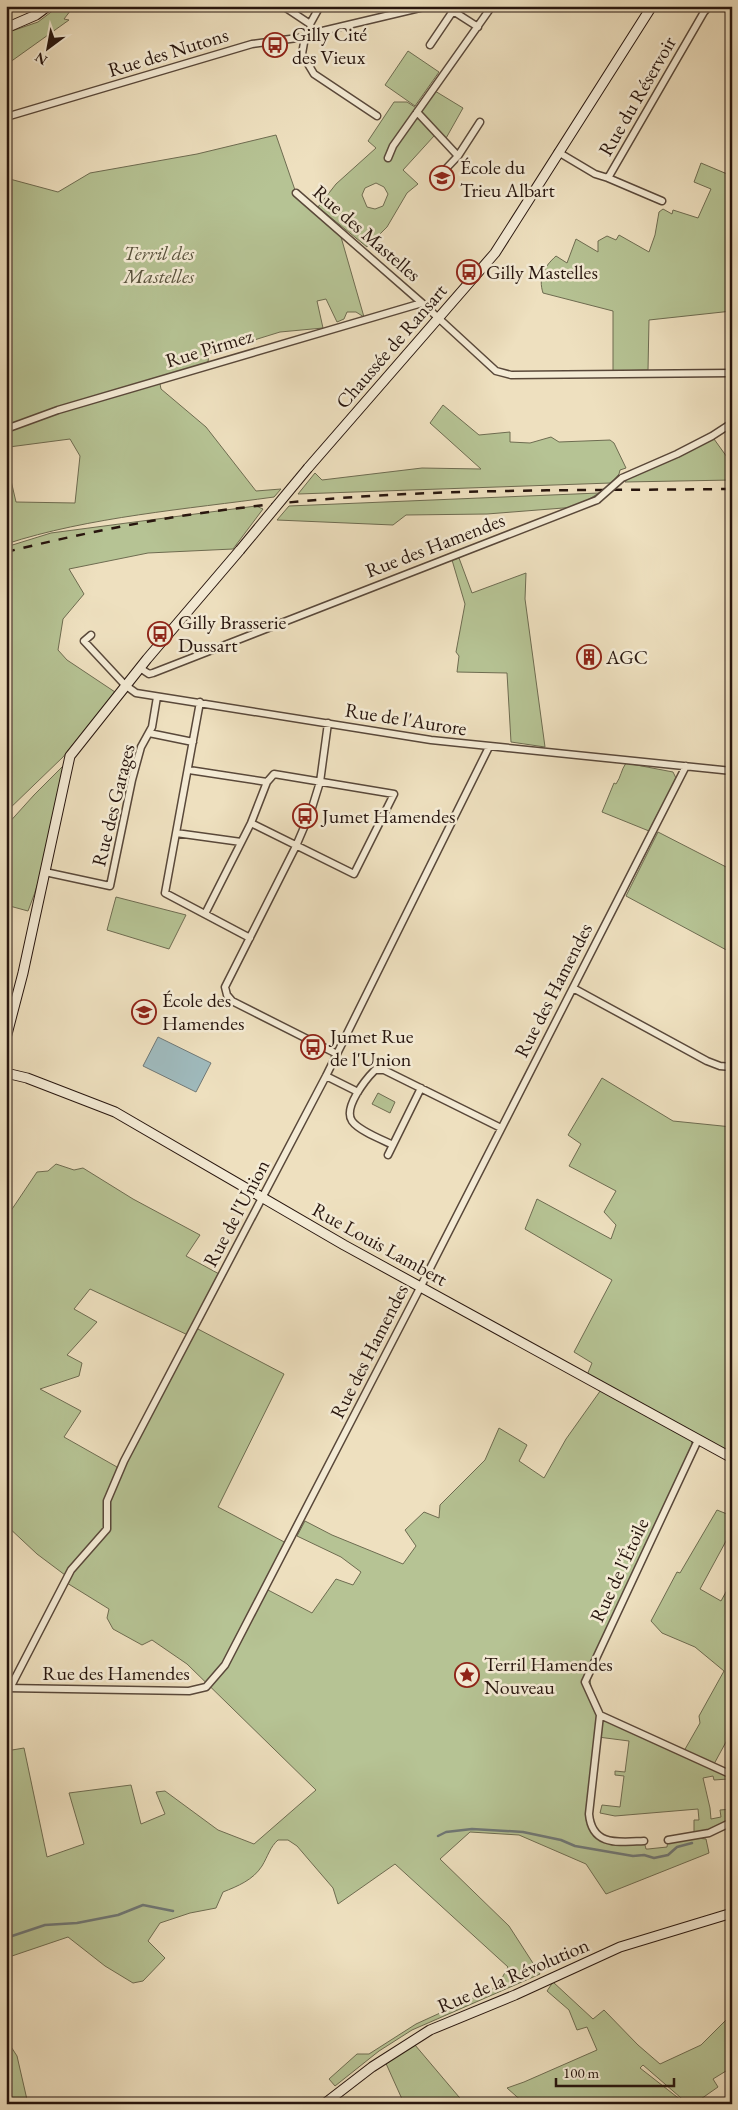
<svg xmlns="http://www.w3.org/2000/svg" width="738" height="2110" font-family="'EB Garamond',serif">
<rect width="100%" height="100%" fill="#eee0bf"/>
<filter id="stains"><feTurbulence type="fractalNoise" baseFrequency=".004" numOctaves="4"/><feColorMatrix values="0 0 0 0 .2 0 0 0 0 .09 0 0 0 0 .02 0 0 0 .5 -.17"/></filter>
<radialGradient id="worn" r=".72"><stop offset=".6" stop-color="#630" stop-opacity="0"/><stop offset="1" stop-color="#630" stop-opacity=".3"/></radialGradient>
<!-- green -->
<path fill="#b6c394" stroke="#6e6c51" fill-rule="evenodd" d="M 59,6 L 74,6 L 64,19 L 69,20 L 6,65 L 6,33 L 38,22 Z
M 408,51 L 439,72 L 415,106 L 385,85 Z
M 435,91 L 463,108 L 445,140 L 434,136 L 403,170 L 418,184 L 407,193 L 387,227 L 367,247 L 318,207 L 336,184 L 376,148 L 368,141 L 394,102 L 407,102 L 418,109 ZM 376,183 L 384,187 L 388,194 L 383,206 L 375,209 L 367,207 L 362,195 L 365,188 Z
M 276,135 L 296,193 L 342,235 L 341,237 L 364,317 L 356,312 L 347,312 L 344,319 L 337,322 L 326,299 L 317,301 L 323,328 L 280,332 L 209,354 L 208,362 L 159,379 L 161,389 L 206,427 L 256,491 L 281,489 L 274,497 C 188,509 88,517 6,544 L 6,178 L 58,192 L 90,173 L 197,154 ZM 70,439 L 80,456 L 75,503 L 16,502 L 9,472 L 9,447 Z
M 701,163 L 732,176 L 732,311 L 649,320 L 648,370 L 613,371 L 613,311 L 543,293 C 538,277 544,267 556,256 L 567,263 L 576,239 L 598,252 L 598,241 L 607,236 L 616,240 L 619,235 L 649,252 L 655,235 L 659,212 L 663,209 L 672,214 L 673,210 L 698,218 L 711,189 L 694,182 Z
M 443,405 L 479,435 L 510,432 L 510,442 L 530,443 L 551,437 L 559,442 L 610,440 L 614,443 L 626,468 L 620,470 L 619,474 L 611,483 L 298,494 L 315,473 L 322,480 L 422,468 L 481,469 L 430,423 Z
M 714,439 L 732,464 L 732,480 L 625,482 L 629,477 Z
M 599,493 L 576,507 L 487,514 L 406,515 L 393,525 L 277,520 L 289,506 Z
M 256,506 L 263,509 L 233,549 L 148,553 L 69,569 L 84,594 L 63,619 L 58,650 L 67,660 L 115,692 L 63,757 L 6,812 L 6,547 L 51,533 Z
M 459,558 L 472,593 L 526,573 L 525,599 L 545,747 L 511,742 L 507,673 L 457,672 L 459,656 L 456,652 L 465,604 L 452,560 Z
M 626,763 L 673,772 L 676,778 L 649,831 L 602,812 L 614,783 L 616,784 C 621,777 621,770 626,763 Z
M 64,765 C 54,813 47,865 28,911 L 6,905 L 6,826 L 34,795 Z
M 658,832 L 732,870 L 732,953 L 626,896 Z
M 116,897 L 186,915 L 169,949 L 107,930 Z
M 602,1078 L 673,1121 L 732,1127 L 732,1455 L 691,1433 L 692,1446 L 688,1468 L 590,1679 L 593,1704 L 600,1715 L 725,1771 L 728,1779 L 714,1780 L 713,1776 L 703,1778 L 710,1808 L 711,1819 L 721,1817 L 720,1810 L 732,1809 L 732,1819 L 713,1829 L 694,1833 L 694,1820 L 699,1820 L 698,1809 L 615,1816 L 600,1813 L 602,1805 L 620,1807 L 624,1776 L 615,1775 L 615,1771 L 625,1772 L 629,1741 L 598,1737 L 590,1817 L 600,1839 L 612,1845 L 641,1844 L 644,1841 L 646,1849 L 648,1849 L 667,1847 L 668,1840 L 688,1837 L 706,1839 L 709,1853 L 606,1894 L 586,1864 L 519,1835 L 470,1832 L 440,1859 L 509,1926 L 540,1974 L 412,2030 L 379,2051 L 335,2086 L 329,2079 L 357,2054 L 369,2054 L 416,2024 L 497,1987 L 508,1967 L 395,1864 L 338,1904 L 333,1888 L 297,1846 L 288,1840 L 278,1840 C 270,1847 268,1856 262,1866 C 253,1880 238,1886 223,1892 L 216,1908 L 190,1913 L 160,1923 L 148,1941 L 165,1958 L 143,1981 L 133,1983 L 105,1966 L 68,1937 L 6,1958 L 6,1751 L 24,1748 L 47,1857 L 84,1844 L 69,1793 L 131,1785 L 141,1824 L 165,1814 L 156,1792 L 165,1791 L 218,1830 L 254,1844 L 316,1790 L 187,1664 L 152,1640 L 142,1645 L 113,1629 L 107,1618 L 109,1609 L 67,1583 L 69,1578 L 37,1554 L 6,1525 L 6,1218 L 37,1172 L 48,1171 L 56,1164 L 74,1170 L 83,1168 L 133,1199 L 200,1235 L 186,1256 L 221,1275 L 190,1336 L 90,1289 L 74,1309 L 97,1322 L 67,1355 L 82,1363 L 79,1376 L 40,1389 L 81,1411 L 64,1437 L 117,1467 L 114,1482 L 196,1328 L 284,1374 L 218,1507 L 288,1544 L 260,1600 L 268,1590 L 312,1613 L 336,1579 L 353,1585 L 361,1572 L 341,1557 L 297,1536 L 305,1521 L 332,1535 L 403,1564 L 416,1546 L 405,1530 L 424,1512 L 439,1518 L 440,1505 L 485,1460 L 499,1428 L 527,1445 L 519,1461 L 544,1478 L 566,1439 L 603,1387 L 587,1375 L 592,1363 L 574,1352 L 612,1280 L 525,1229 L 537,1199 L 611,1239 L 616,1225 L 604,1212 L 616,1191 L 569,1166 L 581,1144 L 568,1135 Z
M 378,1093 L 395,1102 L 390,1113 L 372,1104 Z
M 717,1510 L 732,1516 L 732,1530 L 700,1589 L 721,1601 L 732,1581 L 732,1731 L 714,1764 L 684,1751 L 700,1723 L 699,1716 L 724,1671 L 695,1647 L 662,1633 L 651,1621 L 677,1572 L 680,1573 Z
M 553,1982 L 593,2019 L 604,2010 L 638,2045 L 660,2064 L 701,2045 L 728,2018 L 732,2022 L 732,2077 L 730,2078 L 726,2071 L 713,2079 L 718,2087 L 698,2101 L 700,2104 L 688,2104 L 643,2065 L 640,2068 L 686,2104 L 525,2104 L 507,2088 L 524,2082 L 597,2050 L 587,2027 L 577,2030 L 569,2010 L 547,1991 Z
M 6,2039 L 17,2056 L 28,2104 L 6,2104 Z
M 415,2045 L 459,2097 L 466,2104 L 393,2104 L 402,2099 L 384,2059 Z"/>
<!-- water -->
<path fill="#9fbabd" stroke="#6f7877" d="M 158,1037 L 211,1063 L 196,1092 L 143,1066 Z"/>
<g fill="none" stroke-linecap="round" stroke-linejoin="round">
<!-- stream -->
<path stroke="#6f7877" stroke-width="2.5" d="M 438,1836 L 446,1832 L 472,1829 L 523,1832 L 561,1840 L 575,1846 L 633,1856 L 644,1855 L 654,1858 L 668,1855 L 677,1847 L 692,1843
M 6,1938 L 45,1925 L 77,1923 L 118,1915 L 143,1905 L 173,1911"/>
<defs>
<path id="street" d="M 283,6 L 310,24
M 455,6 L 453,11 L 478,27
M 311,27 L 310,24 L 320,6
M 305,37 L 302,54 L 314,74 L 377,116
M 430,45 L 453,11
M 417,112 L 458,156
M 6,117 L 252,44 L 305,37 L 314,33 L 428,6
M 558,152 L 595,174 L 608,178 L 704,12 L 709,6
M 388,158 L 393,146 L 492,6
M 439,176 L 458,156 L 480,122
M 608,178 L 662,201
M 296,193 L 422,303 L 496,371 L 511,375 L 732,373
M 6,429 L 58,410 L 422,303
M 622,478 L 677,454 L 712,436 L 732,423
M 91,635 L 84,641 L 125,685 L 136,693 L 431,740 L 732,771
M 140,668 L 149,674 L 153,673 L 597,500
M 200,702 L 165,893 L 250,938
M 328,723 L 320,782 L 311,811 L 296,846 L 225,987 L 227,995 L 232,1001 L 337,1054
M 149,733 L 193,742
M 189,770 L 267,782
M 176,833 L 241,842
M 45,872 L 110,886 L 132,780 L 141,747 L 152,727 L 157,697
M 205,914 L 251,823 L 267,782 L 274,774 L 394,794 L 354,874 L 251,823
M 573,988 L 707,1061 L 720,1066 L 732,1067
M 6,999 L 15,1001
M 326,1076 L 358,1092
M 393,1145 C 383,1140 359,1131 352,1121 C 343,1108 365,1080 375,1070 L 384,1070 L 501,1128
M 388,1155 L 421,1088
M 698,1440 L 585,1682 L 600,1715 L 732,1775
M 6,1688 L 189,1691 L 206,1687 L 225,1665 L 421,1286 L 686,766
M 10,1688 L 71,1570 L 107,1529 L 107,1501 L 124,1461 L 326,1076 L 489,747
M 600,1715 L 589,1814 C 592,1847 619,1842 644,1841
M 668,1840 L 709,1833 L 732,1822"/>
<path id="secondary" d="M 6,28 L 36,15 L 48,6
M 308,468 L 495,253 L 652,6
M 6,1038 L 23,973 L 70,756 L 147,659 L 240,550
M 6,1073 L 27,1078 L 115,1112 L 344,1245 L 732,1458
M 324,2104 L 372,2067 L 430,2030 L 515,1995 L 620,1947 L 732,1913"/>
</defs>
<!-- street casing -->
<use href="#street" stroke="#59483a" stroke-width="9"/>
<!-- secondary casing -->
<use href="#secondary" stroke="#27150e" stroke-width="11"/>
<!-- street -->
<use href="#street" stroke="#f4ebd5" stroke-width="6"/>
<!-- secondary -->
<use href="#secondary" stroke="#f4ebd5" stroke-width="9"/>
<!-- rail -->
<path stroke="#27150e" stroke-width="2.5" stroke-dasharray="9 9" stroke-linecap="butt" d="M 6,552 C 83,533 162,517 240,508 C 403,487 568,491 732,489"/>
<defs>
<path id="street-bridge" d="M 597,500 L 622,478"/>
<path id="secondary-bridge" d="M 240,550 L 308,468"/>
</defs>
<!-- street-bridge casing -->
<use href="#street-bridge" stroke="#59483a" stroke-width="9" stroke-linecap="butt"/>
<!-- secondary-bridge casing -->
<use href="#secondary-bridge" stroke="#27150e" stroke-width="11" stroke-linecap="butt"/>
<!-- street-bridge -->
<use href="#street-bridge" stroke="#f4ebd5" stroke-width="6"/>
<!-- secondary-bridge -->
<use href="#secondary-bridge" stroke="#f4ebd5" stroke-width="9"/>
</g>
<!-- icons -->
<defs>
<symbol id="bus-ring" viewBox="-11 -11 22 22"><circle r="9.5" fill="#f4ebd5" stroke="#8f2418" stroke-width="1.5"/><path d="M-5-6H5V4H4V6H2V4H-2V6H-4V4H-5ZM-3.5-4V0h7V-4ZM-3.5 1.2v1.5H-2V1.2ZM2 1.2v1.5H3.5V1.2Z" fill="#8f2418"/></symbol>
<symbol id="school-ring" viewBox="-11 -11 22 22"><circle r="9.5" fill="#f4ebd5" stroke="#8f2418" stroke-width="1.5"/><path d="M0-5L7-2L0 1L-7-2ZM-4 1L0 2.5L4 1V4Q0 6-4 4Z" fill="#8f2418"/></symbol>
<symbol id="building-ring" viewBox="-11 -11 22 22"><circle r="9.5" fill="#f4ebd5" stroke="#8f2418" stroke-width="1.5"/><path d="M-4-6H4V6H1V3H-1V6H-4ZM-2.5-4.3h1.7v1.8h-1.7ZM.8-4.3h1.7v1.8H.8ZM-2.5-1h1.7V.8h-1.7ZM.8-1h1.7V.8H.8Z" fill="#8f2418"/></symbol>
<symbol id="sight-ring" viewBox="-11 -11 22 22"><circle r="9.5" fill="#f4ebd5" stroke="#8f2418" stroke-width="1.5"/><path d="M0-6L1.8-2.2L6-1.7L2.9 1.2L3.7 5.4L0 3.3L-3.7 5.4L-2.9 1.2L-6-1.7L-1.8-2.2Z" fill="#8f2418"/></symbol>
</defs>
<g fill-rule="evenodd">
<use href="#bus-ring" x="261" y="31" width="28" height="28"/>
<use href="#school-ring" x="428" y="164" width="28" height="28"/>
<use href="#bus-ring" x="455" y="258" width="28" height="28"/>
<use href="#bus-ring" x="146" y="620" width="28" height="28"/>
<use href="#building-ring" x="575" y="643" width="28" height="28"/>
<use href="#bus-ring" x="291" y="802" width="28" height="28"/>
<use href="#school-ring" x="130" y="998" width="28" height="28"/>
<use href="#bus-ring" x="299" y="1033" width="28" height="28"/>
<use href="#sight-ring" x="453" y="1661" width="28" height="28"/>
</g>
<g text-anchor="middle" stroke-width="5" stroke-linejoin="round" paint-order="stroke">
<!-- poi labels -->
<g font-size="20" fill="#27150e" stroke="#f4ebd5" text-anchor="start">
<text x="292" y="41">Gilly Cité<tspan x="292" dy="23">des Vieux</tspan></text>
<text x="460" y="174">École du<tspan x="460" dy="23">Trieu Albart</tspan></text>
<text x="486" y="279">Gilly Mastelles</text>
<text x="178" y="629">Gilly Brasserie<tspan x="178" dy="23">Dussart</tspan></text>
<text x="606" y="664">AGC</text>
<text x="322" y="823">Jumet Hamendes</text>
<text x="162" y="1007">École des<tspan x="162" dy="23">Hamendes</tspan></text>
<text x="330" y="1043">Jumet Rue<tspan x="330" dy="23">de l'Union</tspan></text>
<text x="484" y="1671">Terril Hamendes<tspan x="484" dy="23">Nouveau</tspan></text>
</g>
<!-- street labels -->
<g font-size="20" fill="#27150e" stroke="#f4ebd5">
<text transform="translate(168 52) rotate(-17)" y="7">Rue des Nutons</text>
<text transform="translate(637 96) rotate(-60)" y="7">Rue du Réservoir</text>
<text transform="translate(367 233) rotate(41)" y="7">Rue des Mastelles</text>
<text transform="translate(391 346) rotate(-49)" y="7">Chaussée de Ransart</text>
<text transform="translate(209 348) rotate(-17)" y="7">Rue Pirmez</text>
<text transform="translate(435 545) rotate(-21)" y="7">Rue des Hamendes</text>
<text transform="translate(406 719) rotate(9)" y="7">Rue de l'Aurore</text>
<text transform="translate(113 805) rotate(-76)" y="7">Rue des Garages</text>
<text transform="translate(553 990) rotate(-63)" y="7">Rue des Hamendes</text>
<text transform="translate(236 1213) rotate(-62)" y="7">Rue de l'Union</text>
<text transform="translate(380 1244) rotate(29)" y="7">Rue Louis Lambert</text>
<text transform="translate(369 1351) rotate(-63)" y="7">Rue des Hamendes</text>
<text transform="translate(619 1570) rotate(-65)" y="7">Rue de l'Étoile</text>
<text x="116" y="1680">Rue des Hamendes</text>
<text transform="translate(513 1975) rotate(-23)" y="7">Rue de la Révolution</text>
</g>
<!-- park labels -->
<g font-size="20" font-style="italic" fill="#59523d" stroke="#f4ebd5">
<text x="159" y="260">Terril des<tspan x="159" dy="23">Mastelles</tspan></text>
</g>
</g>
<!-- margin -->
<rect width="738" height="2110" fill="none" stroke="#eee0bf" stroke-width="25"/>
<rect x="8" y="8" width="723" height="2095" fill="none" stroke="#27150e" stroke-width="2.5"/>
<rect x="12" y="12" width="713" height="2085" fill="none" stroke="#27150e"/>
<!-- north arrow -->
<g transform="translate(48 48) rotate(212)" stroke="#f4ebd5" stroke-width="4" paint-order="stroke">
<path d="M0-4L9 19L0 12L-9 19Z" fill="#27150e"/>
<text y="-8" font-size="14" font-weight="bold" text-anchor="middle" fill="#27150e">N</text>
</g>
<!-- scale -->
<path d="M556 2078v8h118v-8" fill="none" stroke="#27150e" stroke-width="2.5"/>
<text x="563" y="2078" font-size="15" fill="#27150e" stroke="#f4ebd5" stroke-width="4" paint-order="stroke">100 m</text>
<rect width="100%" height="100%" filter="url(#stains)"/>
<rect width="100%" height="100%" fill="url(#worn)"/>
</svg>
